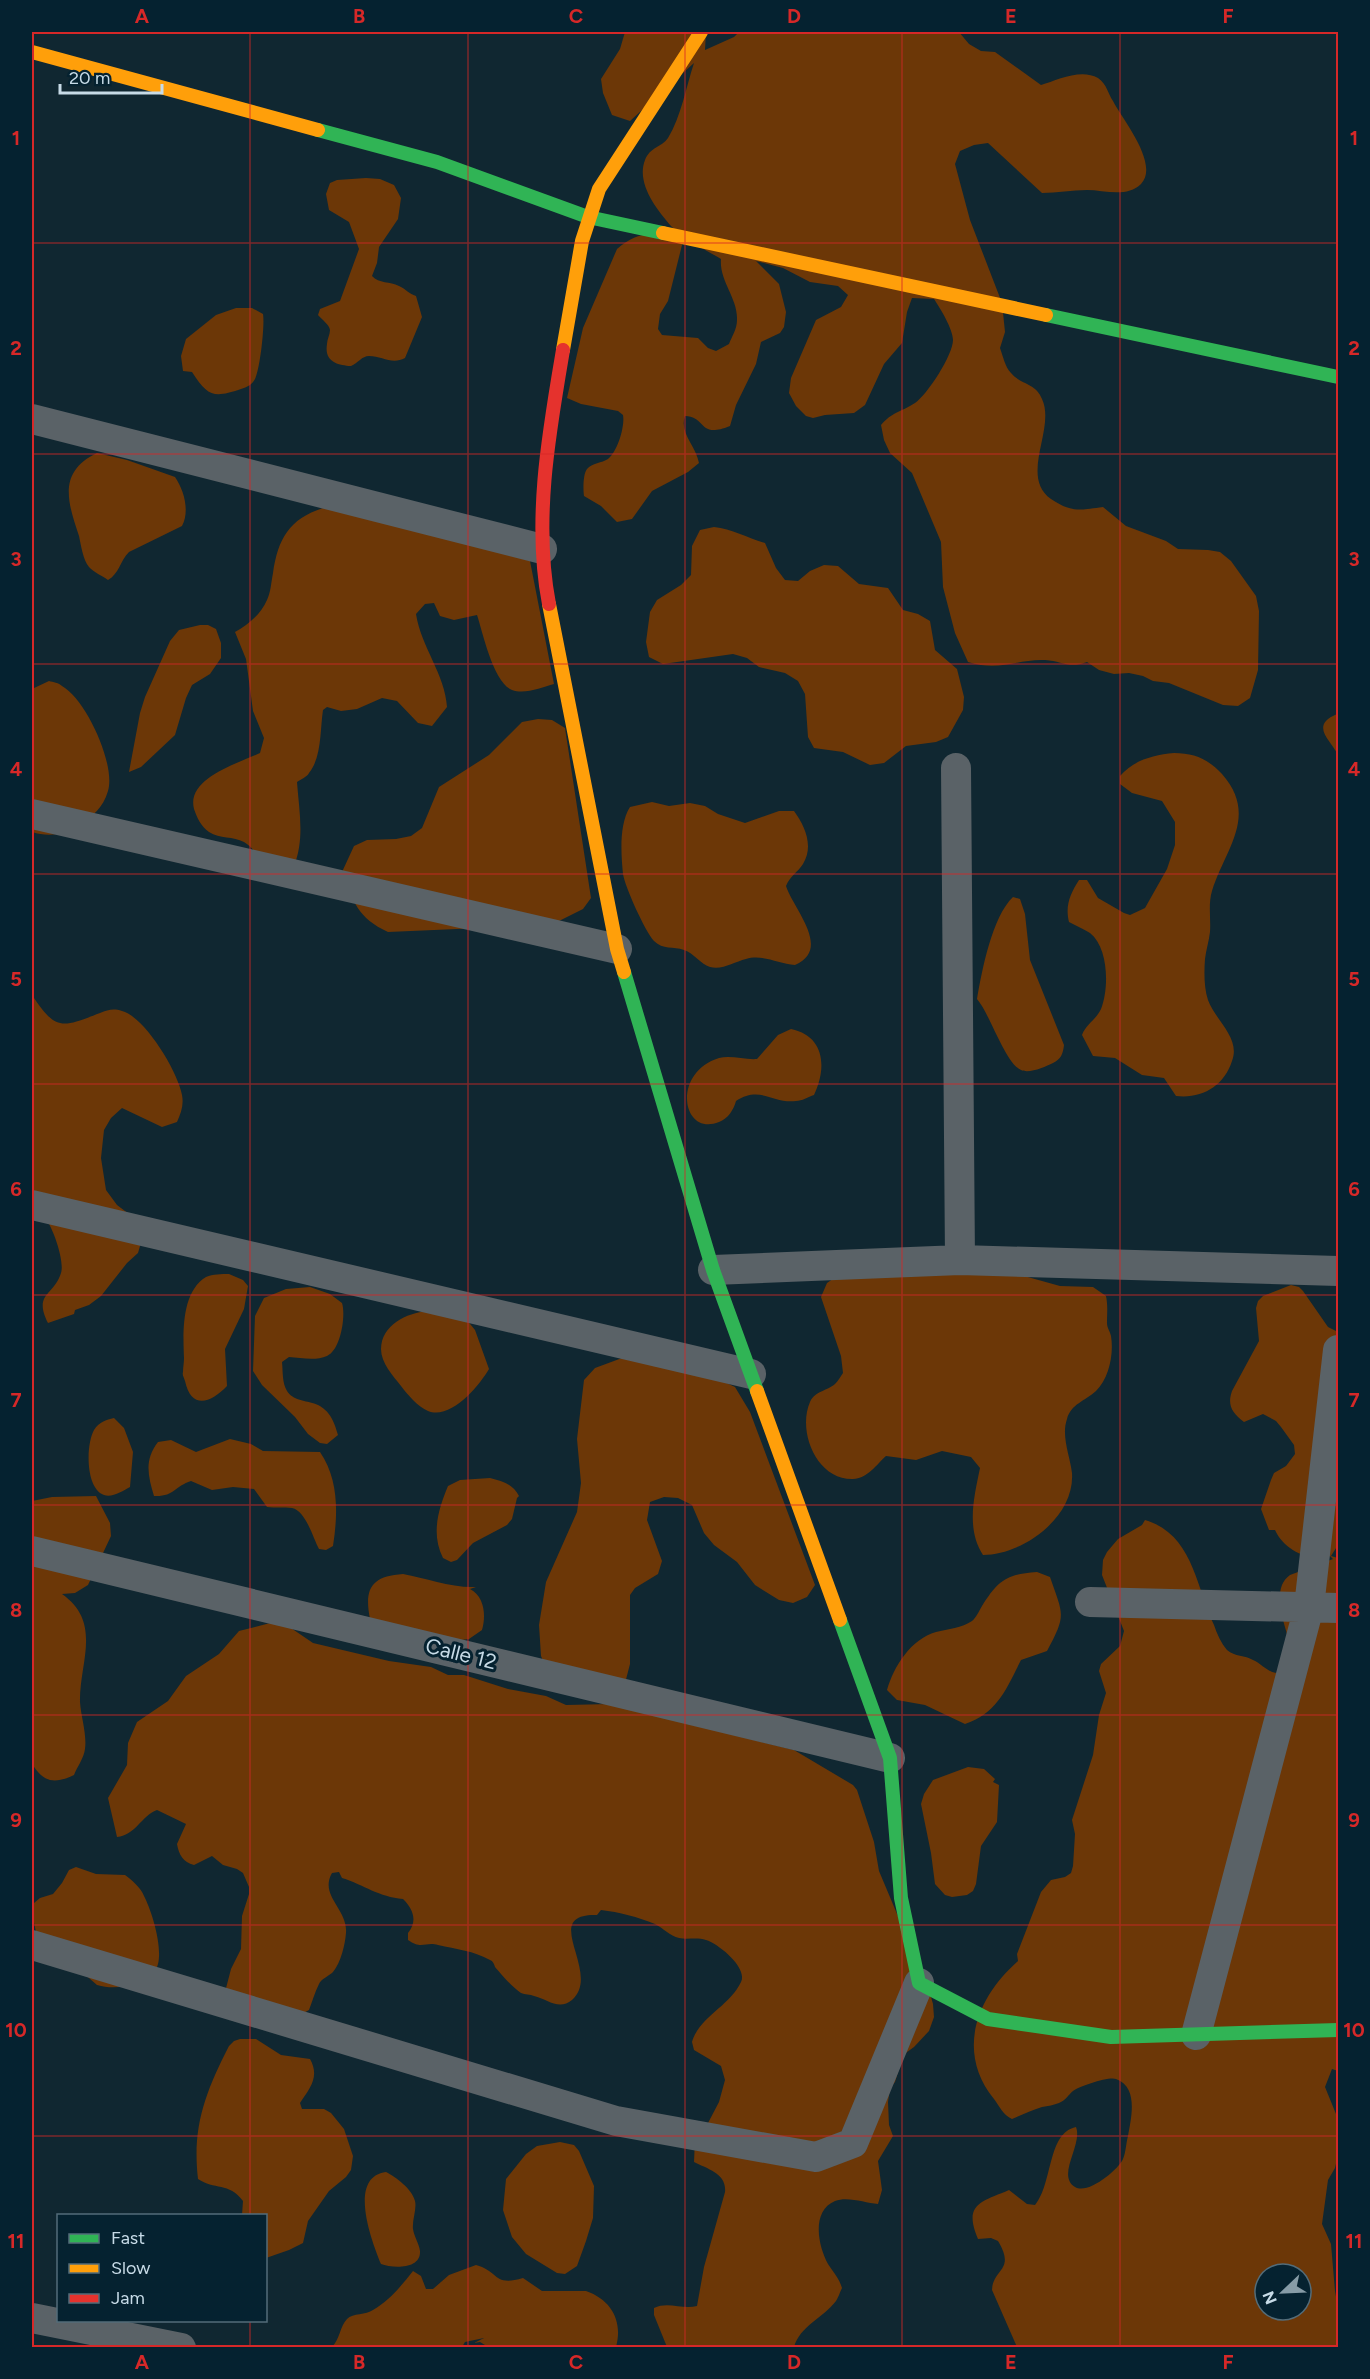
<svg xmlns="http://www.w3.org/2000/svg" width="1370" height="2379" font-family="Figtree,sans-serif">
<rect width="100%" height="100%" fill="#102731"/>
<!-- forest -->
<path fill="#6c3707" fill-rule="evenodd" d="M 625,32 L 706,32 L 705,50 L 734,37 L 739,32 L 959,32 L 969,44 L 981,51 L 995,52 L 1041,85 C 1057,80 1081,68 1098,78 C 1107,84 1108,94 1113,101 C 1122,119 1160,164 1141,184 C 1127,198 1104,190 1087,190 C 1072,190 1057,193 1042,193 L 988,143 L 974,145 L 960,151 L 955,164 L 970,220 L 1002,303 L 1005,332 L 1000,348 C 1003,356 1005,367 1011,373 C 1021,385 1036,383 1042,399 C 1056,429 1019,476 1051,499 C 1072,513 1080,510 1103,507 L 1126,526 L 1166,541 L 1178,549 L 1208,550 L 1220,552 L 1231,561 L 1256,596 L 1259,611 L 1258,670 L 1250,698 L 1238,706 L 1223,705 L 1169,683 L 1153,681 L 1143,676 L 1129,673 L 1114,674 L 1099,670 L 1087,662 C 1069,669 1062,661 1045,660 C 1016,659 1000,672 968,662 L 955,633 L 943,587 L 941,542 L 912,473 L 890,453 L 884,440 L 881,425 C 892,412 901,412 915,403 C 927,395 953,355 953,340 C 953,329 940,308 934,299 L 912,298 L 907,312 L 902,343 L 884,364 L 865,405 L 854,413 L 825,415 L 813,418 L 806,416 L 796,406 L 789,393 L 791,378 L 816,320 L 841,307 L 848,295 L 838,286 L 810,282 L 783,268 L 756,261 L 779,284 L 786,312 L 784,327 L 780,333 L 761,342 L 756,364 L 736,405 L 730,426 C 698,439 707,417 685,416 C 679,433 696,446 699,463 L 688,472 L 652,491 L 632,519 L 617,522 L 601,506 L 584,496 C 583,489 583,474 587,469 C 592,463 602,463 608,459 C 618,451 625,426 623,415 L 618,411 L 581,404 L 567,398 L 583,328 L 617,249 C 641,228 655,234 683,241 L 668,301 L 660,314 L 658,329 L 662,335 L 698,338 L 708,348 L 716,351 L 729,344 C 732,336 737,329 737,320 C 738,298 719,281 721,259 C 706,250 682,238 671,226 C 656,209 636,183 645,160 C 650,147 662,147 668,138 C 681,117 686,87 694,63 L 630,121 L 612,115 L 603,93 L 601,79 L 620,49 Z
M 366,178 L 380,179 L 394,185 L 401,198 L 398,219 L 379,247 L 377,263 L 372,276 C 379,284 390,281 399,286 C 406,289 409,294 416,296 L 422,317 L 405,358 C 392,365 382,356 369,356 C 362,356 358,363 351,366 C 338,365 324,362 327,344 C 327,339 330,335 330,330 C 329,324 322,320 318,315 L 320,309 L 340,301 L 359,249 L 349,222 L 329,210 L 326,194 L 330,183 L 337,180 Z
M 236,308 L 252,308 L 263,314 C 265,325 260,369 255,379 C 252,385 247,387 241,389 C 214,398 208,397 192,372 L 183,371 L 181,356 L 186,339 L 216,315 Z
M 97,453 L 127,460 L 175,477 C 184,490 190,511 182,526 L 129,552 C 120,561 119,574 108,580 C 103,576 93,572 89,567 C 83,560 81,545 79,536 C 68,503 57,472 97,453 Z
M 323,508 L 366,512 L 530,561 L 554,684 C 542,687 525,695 512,690 C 493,682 483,633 477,615 L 454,620 L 440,616 L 434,603 L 425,604 L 416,614 C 421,647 445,674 447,707 L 432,726 L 418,723 L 397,701 L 382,698 L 357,709 L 341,711 L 327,707 L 323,710 C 320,729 322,757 309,773 C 307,777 301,779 297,782 C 299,810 305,839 294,866 L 266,867 C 260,859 253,847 244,842 C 233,836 220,839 209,832 C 201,826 197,818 194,809 C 186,778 239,763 260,753 L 264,738 L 253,711 L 246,659 L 235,632 C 248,625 261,614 267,600 C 271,591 271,583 273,573 C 278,539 289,519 323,508 Z
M 714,527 C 732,529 748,538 765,543 L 776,568 L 785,580 L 798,581 L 810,571 L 824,565 L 838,566 L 859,584 L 888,588 L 903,610 L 918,614 L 930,621 L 935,650 L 957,669 L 964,697 L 963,710 L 948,737 L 936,742 L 906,746 L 884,763 L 870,765 L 843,752 L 814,748 L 808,737 L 805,694 L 798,681 L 785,673 L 759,667 L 747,658 L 733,654 L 663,664 L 649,657 L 646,642 L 650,612 L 657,600 L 681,585 L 691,575 L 692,546 L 700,530 Z
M 200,625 L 208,625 L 216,629 L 221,643 L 221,658 L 210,674 L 192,685 L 186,698 L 175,735 L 141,767 L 129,772 L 140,713 L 145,697 L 170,641 L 179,630 Z
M 49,681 C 53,682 59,683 62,686 C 86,699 116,765 108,791 C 103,808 93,816 79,825 C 65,835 48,837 32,832 L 32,689 Z
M 1337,714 L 1338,714 L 1338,755 C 1331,740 1309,726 1337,714 Z
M 538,719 L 552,720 L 565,728 L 591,898 L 583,909 L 557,922 L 503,927 L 388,932 C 358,918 353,902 342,872 L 354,846 L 367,840 L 396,839 L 411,836 L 422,828 L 439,787 L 489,755 L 522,722 Z
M 1174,753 C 1194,753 1208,759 1222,774 C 1259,816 1225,849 1212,891 C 1208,904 1211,919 1210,932 C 1209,941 1206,950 1205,959 C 1204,972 1204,988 1208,1000 C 1215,1020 1241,1038 1232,1061 C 1224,1086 1202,1099 1176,1096 L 1164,1078 L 1142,1075 L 1115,1058 L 1093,1056 L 1082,1035 C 1086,1024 1096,1020 1101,1009 C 1109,989 1109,948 1090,933 C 1084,929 1076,926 1069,922 C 1065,906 1070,894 1079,880 L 1087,880 L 1098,898 L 1124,913 L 1130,915 L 1145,908 L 1167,869 L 1175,845 L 1175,822 L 1162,801 L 1132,793 L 1120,784 L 1120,776 C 1134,760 1153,755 1174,753 Z
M 652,802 L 669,806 L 690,803 L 705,806 L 718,814 L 745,823 L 779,811 L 794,811 C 805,826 814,846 803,864 C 798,872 790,876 786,886 C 794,910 832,949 795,965 C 778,964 763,954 746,959 C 734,962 723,970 710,967 C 700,964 694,953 684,950 C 673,946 663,950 654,941 C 645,931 625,887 623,874 C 621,854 619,824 630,807 Z
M 1013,897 L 1020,899 L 1025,914 L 1030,960 L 1064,1045 C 1063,1054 1061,1059 1053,1063 C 1045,1067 1029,1074 1021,1070 C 1005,1063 990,1014 977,999 C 982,970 992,917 1013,897 Z
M 32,995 C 56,1031 61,1028 100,1013 C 108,1010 113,1008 122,1011 C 145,1017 178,1072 182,1095 C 184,1105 181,1113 177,1122 L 162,1127 L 122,1108 L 111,1118 L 104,1130 L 101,1158 L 106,1190 L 117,1205 L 129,1214 L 142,1239 L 138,1253 L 127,1263 L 101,1296 L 89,1305 L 75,1310 L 74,1314 L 48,1323 C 33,1293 54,1296 61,1273 C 65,1261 52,1224 43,1215 C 40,1212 35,1210 32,1207 Z
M 791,1029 C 825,1036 827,1068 814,1095 C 808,1097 802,1101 796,1101 C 773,1104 760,1085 736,1101 C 734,1109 728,1119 719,1122 C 682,1137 671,1073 719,1058 C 731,1055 745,1060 757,1059 L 778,1035 Z
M 988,1266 L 1060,1286 L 1093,1287 L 1106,1296 C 1108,1306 1107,1313 1107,1323 C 1107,1328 1110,1331 1111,1336 C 1114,1354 1109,1378 1096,1391 C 1085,1401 1071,1404 1067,1419 C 1061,1436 1070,1456 1072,1473 C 1075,1517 1023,1555 983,1555 C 966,1529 974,1497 980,1468 L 971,1457 L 942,1451 L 916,1460 L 886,1456 C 877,1464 867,1479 853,1479 C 817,1480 797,1432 810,1402 C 815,1391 827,1391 835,1384 C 838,1381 841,1376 843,1373 L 841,1356 L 821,1297 L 827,1283 L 840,1274 Z
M 229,1274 L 243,1280 L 248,1286 L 244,1309 L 225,1349 L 227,1386 C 210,1404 191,1409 185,1381 C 184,1377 182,1375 183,1372 C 183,1367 184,1363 184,1358 C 183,1334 181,1292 206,1277 C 213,1274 221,1274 229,1274 Z
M 1291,1285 L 1299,1287 L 1303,1291 L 1328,1327 L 1338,1332 L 1338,1545 L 1331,1556 L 1338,1558 L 1338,2071 L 1332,2069 L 1325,2087 L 1336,2114 L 1338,2124 L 1338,2155 L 1335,2168 L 1328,2180 L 1322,2224 L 1331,2244 L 1335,2291 L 1338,2308 L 1338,2347 L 1017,2347 L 992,2290 C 993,2268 1016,2271 998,2241 L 991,2238 L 978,2239 C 963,2204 981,2202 1009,2190 L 1027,2204 L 1035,2205 C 1053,2184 1047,2133 1076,2127 C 1083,2145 1056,2175 1075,2187 C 1088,2195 1118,2170 1123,2159 C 1126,2152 1126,2143 1128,2136 C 1131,2119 1139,2087 1116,2079 C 1110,2076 1079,2086 1073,2091 C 1068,2095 1066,2100 1059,2103 C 1054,2105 1048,2106 1042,2107 C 1032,2110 1022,2115 1012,2119 C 1003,2115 1000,2107 994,2099 C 956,2052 976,1998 1018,1961 L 1017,1954 L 1041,1892 L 1051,1880 L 1065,1877 L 1071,1873 L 1073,1866 L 1075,1834 L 1072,1820 L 1093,1755 L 1099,1715 L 1106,1693 L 1099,1671 L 1101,1664 L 1120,1646 L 1124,1631 L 1102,1575 L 1103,1560 L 1107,1552 L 1118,1539 L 1142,1525 L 1145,1520 C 1193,1534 1196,1587 1214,1625 C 1217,1634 1221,1643 1227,1650 C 1235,1657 1245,1655 1253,1660 C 1262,1664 1267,1672 1277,1673 L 1291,1648 C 1286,1627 1269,1590 1290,1575 L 1333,1559 L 1330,1556 C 1309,1562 1284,1550 1275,1530 L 1269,1530 L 1261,1509 L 1271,1480 L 1274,1473 L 1286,1466 L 1295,1454 L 1294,1445 L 1281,1427 L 1276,1421 L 1263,1414 L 1244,1422 C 1232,1413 1227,1405 1232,1391 L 1259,1341 L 1256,1308 L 1258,1301 L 1263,1296 ZM 1265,2274 L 1301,2274 L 1301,2310 L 1265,2310 Z
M 310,1287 L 330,1294 L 342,1303 C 346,1315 341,1350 327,1356 C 316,1361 301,1358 289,1357 L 282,1362 C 283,1372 282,1383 287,1391 C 300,1410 327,1390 338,1435 L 327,1444 L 320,1443 L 308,1434 L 295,1417 L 262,1385 L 253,1371 L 255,1316 L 264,1298 L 286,1289 Z
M 427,1311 L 466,1319 L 475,1330 L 489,1369 C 479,1386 451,1420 428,1411 C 418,1407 407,1394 401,1386 C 393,1376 381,1363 381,1349 C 381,1325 407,1313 427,1311 Z
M 622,1358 L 695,1368 L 735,1387 L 750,1412 L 815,1585 L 807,1597 L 793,1603 L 779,1600 L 755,1585 L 737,1562 L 714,1545 L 704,1533 L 692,1505 L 678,1498 L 664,1497 L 650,1502 L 647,1520 L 662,1561 L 658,1574 L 635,1588 L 630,1595 L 630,1664 L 623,1691 L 547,1670 L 541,1656 L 539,1625 L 546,1582 L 577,1512 L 581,1483 L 577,1439 L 584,1380 L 595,1368 Z
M 114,1418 L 124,1428 L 133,1452 L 130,1487 C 123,1491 112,1498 104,1495 C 85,1488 86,1444 94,1430 C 99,1422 106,1420 114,1418 Z
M 230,1439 L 251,1444 L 263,1451 L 320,1452 C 339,1480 338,1514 333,1546 L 326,1550 L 319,1549 C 313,1538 306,1511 292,1508 C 284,1507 275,1508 267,1507 L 254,1489 L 233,1487 L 212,1490 L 191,1481 C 175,1486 174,1497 154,1496 C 148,1476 144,1460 158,1442 L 171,1440 L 196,1452 Z
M 490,1478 C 502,1481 513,1484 519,1496 L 517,1498 L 512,1519 L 507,1525 L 473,1543 L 457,1560 L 451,1562 L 443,1558 C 431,1534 438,1510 448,1486 L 460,1480 Z
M 96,1496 L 110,1523 L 111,1536 L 88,1585 L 75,1593 L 62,1594 C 103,1623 79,1663 80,1702 C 81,1717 87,1734 85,1749 C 84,1758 77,1767 74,1775 C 55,1784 44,1783 32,1764 L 32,1501 L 52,1497 Z
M 1037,1572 L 1050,1577 C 1063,1615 1067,1614 1047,1651 L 1021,1660 C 1007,1688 997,1714 965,1724 L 925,1705 L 897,1700 L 887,1690 C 894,1666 911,1639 936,1632 C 948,1629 962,1628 972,1621 C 976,1618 979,1611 982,1606 C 998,1581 1006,1574 1037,1572 Z
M 403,1574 C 426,1578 451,1588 476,1587 L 470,1589 C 485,1597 486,1616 482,1630 L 469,1639 L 453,1641 L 370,1619 C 364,1589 371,1576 403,1574 Z
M 274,1622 L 288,1626 L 313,1643 L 389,1661 L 431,1667 L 448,1675 L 464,1675 L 508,1689 L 546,1696 L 566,1705 L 611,1704 L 794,1750 L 853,1785 L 857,1790 L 874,1842 L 879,1871 L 929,1990 L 933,2004 L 934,2017 L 929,2031 L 914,2047 L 903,2055 L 895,2082 L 890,2088 L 888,2102 L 889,2125 L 893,2136 L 878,2161 L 882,2190 L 878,2204 C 865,2203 848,2196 835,2201 C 811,2211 818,2246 828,2264 C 834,2273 839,2278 842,2288 C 840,2292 838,2298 836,2301 C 823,2318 800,2326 794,2347 L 667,2347 L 654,2315 L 654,2308 C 668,2301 683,2310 697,2306 L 704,2267 L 725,2192 C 727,2174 708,2169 694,2162 L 695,2139 L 708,2123 L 719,2102 L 725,2080 L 721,2066 L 694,2050 L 692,2042 C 699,2017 730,2006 741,1982 C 748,1968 719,1944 706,1940 C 697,1937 687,1940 679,1938 C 670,1936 663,1928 655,1924 C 638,1917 619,1912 601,1910 L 597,1915 C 538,1913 603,1973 572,2000 C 559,2011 547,1999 534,1996 C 530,1994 525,1995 521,1993 C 513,1988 501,1974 495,1967 C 494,1964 493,1961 490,1960 C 474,1951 456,1949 438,1945 C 426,1941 422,1950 408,1940 L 408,1933 C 418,1921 413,1909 403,1899 C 379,1897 364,1885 342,1878 L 339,1872 L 332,1873 C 319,1896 348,1909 346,1933 C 345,1945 341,1962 333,1972 C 329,1976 321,1979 319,1984 C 315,1992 312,2002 309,2010 L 296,2017 L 225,1992 L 231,1969 L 241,1949 L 242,1916 L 249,1894 L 249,1887 L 243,1873 L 237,1869 L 223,1865 L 212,1856 L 194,1865 C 183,1862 179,1855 177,1844 L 186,1824 L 157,1810 C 141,1816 136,1835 117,1837 L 108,1798 L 127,1765 L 128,1743 L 137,1722 L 168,1701 L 186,1676 L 219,1654 L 239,1631 Z
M 968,1767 L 984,1769 L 995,1779 L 993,1782 L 999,1785 L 997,1822 L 981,1846 L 976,1884 L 973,1891 L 967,1895 L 952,1897 L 945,1895 L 935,1884 L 931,1853 L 921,1804 L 924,1794 L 933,1780 Z
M 76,1867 L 96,1874 L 125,1875 C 132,1880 141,1888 144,1896 C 152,1911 167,1958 154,1972 C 150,1976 142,1979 137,1981 C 125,1988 111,1989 97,1985 L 36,1932 L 33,1918 L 34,1903 L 40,1898 L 53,1894 L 62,1883 L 69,1870 Z
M 240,2039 L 256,2039 L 281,2055 L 310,2059 C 320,2077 310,2088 300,2103 L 302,2109 L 324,2109 L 331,2113 L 344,2129 L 353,2156 L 351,2170 L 346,2177 L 329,2191 L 308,2221 L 303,2243 L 289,2250 L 266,2258 L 266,2216 L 242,2215 L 243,2201 C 229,2182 214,2190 198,2179 C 192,2127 205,2093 229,2046 L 234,2041 Z
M 560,2142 L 574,2145 L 579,2151 L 594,2186 L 593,2218 L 586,2241 L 577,2266 L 565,2274 L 557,2273 L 526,2254 L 512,2237 L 503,2210 L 506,2179 L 526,2154 L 537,2146 Z
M 386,2172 C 396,2177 412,2189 415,2201 C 417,2209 412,2220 413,2229 C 414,2236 419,2244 420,2251 C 421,2270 392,2268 381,2264 C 372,2242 347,2177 386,2172 Z
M 476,2265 C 499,2271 493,2287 523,2278 L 542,2291 L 586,2291 C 612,2300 623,2322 616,2347 L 490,2348 L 480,2342 L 474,2343 L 484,2338 L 465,2342 L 462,2347 L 332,2347 C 340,2339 340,2326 347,2319 C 353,2313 366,2315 373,2310 C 390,2300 401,2286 413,2271 L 421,2276 L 426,2289 L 433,2289 L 449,2275 Z"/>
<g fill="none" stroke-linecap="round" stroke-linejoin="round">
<!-- street -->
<path stroke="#5a6267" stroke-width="30" d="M 32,419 L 542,549
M 956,768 L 960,1260
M 32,814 L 617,949
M 32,1205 L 751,1374
M 713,1270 L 960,1260 L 1338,1271
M 32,1551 L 890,1758
M 1090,1602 L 1338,1608
M 32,1945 L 616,2121 L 816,2157 L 853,2143 L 919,1983
M 1196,2035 L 1309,1607 L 1338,1350
M 32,2318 L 181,2348"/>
<!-- fast -->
<path stroke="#30b455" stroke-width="14" d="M 318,130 L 437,162 L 588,217 L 663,233
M 1046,315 L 1338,377
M 624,972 L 713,1270 L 757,1391
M 840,1620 L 890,1758 L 901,1898 L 919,1983 L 988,2019 L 1111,2037 L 1338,2030"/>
<!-- slow -->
<path stroke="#ff9f0a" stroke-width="14" d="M 32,52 L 318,130
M 663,233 L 1046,315
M 563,350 L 582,241 L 599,189 L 701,32
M 549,604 L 617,949 L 624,972
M 757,1391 L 840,1620"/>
<!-- jam -->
<path stroke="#e5322d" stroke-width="14" d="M 549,604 C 533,521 549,432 563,350"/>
</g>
<!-- grid -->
<path fill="none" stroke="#d62828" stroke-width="1.5" stroke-opacity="0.55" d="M 250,32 L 250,2216M 468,32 L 468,2348M 685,32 L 685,2348M 902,32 L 902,2348M 1120,32 L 1120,2348M 32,243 L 1338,243M 32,454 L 1338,454M 32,664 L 1338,664M 32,874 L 1338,874M 32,1084 L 1338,1084M 32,1295 L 1338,1295M 32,1505 L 1338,1505M 32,1715 L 1338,1715M 32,1925 L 1338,1925M 32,2136 L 1338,2136M 250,2320 L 250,2348"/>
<g text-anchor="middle" stroke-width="6" stroke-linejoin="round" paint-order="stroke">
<!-- street labels -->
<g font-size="21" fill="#c7dbe7" stroke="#052230">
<text transform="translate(461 1654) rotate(14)" y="7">Calle 12</text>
</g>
</g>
<!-- border -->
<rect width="1370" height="2379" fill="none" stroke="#052230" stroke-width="66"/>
<!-- legend -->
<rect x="57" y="2214" width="210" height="108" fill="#052230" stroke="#536c79" stroke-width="1.5"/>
<rect x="69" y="2234" width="30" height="9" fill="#30b455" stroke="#536c79" stroke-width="1.5"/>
<text x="111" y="2244" font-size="18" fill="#c7dbe7">Fast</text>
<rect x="69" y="2264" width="30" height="9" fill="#ff9f0a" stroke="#536c79" stroke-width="1.5"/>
<text x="111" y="2274" font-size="18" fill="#c7dbe7">Slow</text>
<rect x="69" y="2294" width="30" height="9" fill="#e5322d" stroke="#536c79" stroke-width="1.5"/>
<text x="111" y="2304" font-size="18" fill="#c7dbe7">Jam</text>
<!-- north arrow -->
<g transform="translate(1283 2292) rotate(247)"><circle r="28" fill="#052230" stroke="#536c79" stroke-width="1.5"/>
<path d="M0-4.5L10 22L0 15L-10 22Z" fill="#879ca7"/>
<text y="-9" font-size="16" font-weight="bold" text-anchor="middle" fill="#c7dbe7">N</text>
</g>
<!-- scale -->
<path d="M60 84v9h102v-9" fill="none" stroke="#c7dbe7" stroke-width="3"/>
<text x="69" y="84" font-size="18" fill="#c7dbe7" stroke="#052230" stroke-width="4.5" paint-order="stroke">20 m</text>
<rect x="33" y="33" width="1304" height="2313" fill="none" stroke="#d62828" stroke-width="2"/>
<g font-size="20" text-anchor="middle" font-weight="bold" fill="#d62828">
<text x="142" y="23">A</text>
<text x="359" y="23">B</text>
<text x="576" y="23">C</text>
<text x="794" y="23">D</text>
<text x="1011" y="23">E</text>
<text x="1228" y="23">F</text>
<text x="16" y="145">1</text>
<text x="1354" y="145">1</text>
<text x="16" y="355">2</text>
<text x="1354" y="355">2</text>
<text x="16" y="566">3</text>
<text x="1354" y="566">3</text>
<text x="16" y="776">4</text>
<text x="1354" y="776">4</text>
<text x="16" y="986">5</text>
<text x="1354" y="986">5</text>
<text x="16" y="1196">6</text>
<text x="1354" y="1196">6</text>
<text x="16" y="1407">7</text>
<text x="1354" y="1407">7</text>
<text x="16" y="1617">8</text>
<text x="1354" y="1617">8</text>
<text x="16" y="1827">9</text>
<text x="1354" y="1827">9</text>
<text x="16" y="2037">10</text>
<text x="1354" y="2037">10</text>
<text x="16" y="2248">11</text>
<text x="1354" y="2248">11</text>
<text x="142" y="2369">A</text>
<text x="359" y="2369">B</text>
<text x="576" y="2369">C</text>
<text x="794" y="2369">D</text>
<text x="1011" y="2369">E</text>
<text x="1228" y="2369">F</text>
</g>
</svg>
